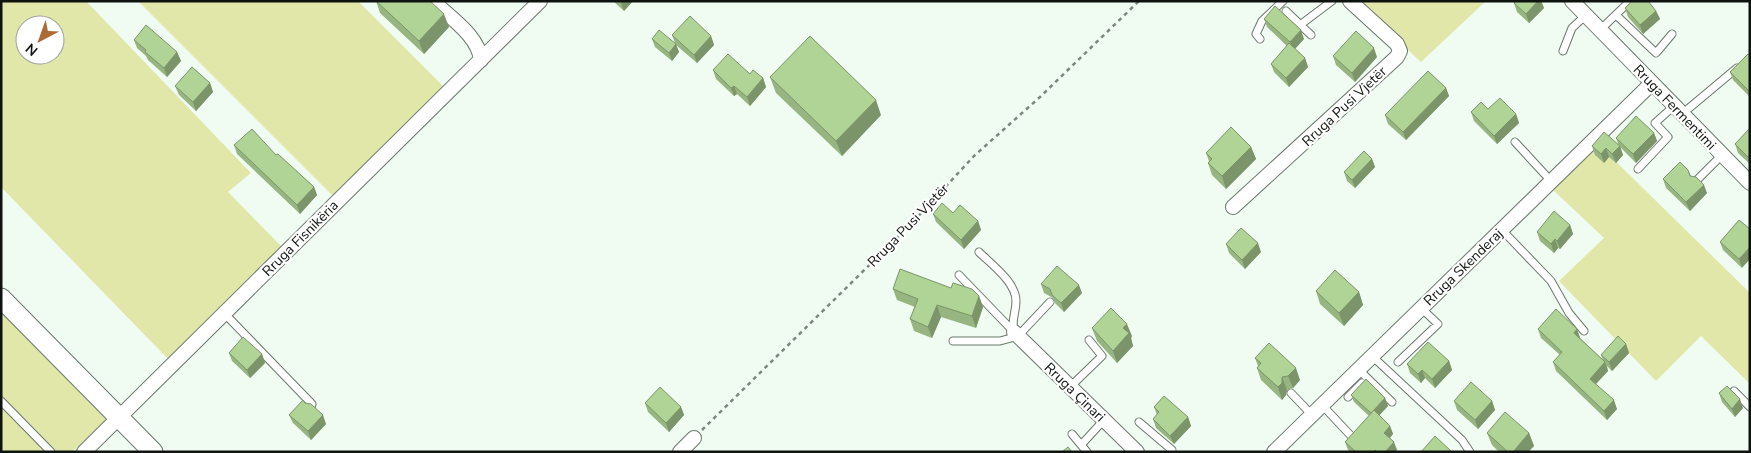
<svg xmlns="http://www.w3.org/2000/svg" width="1751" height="453" font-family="'Nunito Sans',sans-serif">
<rect width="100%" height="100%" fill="#f0fcf2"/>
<!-- grass -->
<path fill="#e0e7a9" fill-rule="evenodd" d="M 1,1 L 86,1 L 251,173 L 228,192 L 282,247 L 170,361 L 1,187 ZM 25,25 L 55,25 L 55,55 L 25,55 Z
M 138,1 L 358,1 L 444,87 L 334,197 Z
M 1355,1 L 1486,1 L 1421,62 Z
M 1598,144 L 1750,293 L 1750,384 L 1701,336 L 1656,381 L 1559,281 L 1604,238 L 1552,189 Z
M 1,310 L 106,419 L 72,452 L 1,452 Z"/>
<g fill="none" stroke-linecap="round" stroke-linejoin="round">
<defs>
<path id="lane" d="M 1286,11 L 1311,35
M 1616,15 L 1656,53 L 1672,34
M 1300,25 L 1332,1
M 1600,30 L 1630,1
M 1260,39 L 1256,34 L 1262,21 L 1283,1
M 1563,51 L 1572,28 L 1586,15
M 1682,114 L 1737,68
M 1515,142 L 1551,181
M 1638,169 L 1668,137 L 1655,123 L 1674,106
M 1696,181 L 1722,155
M 1501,229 L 1551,281 L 1569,313 L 1584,331
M 979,252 C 991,264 1016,282 1016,301 C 1016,314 1011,318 1014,332
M 959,275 L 1013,331
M 224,313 L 312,404 L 311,408
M 953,341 L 1000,341 L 1018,336 L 1050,302
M 1372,356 L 1462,440 L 1470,452
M 1398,362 L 1438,324 L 1421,308
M 1358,369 L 1392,402
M 1070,387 L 1102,356 L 1089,340
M 1734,391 L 1750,407
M 1291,393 L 1312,415
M 1348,397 L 1362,383
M 1,401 L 51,452
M 1322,405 L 1353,438
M 1139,422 L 1172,450 L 1170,452
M 1072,434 L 1087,452
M 1081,445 L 1104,420"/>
<path id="street" d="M 433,1 C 450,18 478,35 481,60
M 1572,1 L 1750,183
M 1233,207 L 1397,57 L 1400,51 L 1397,44 L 1350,1
M 1014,332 L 1137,452
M 84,452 L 540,1
M 680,452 L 694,438
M 1274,452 L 1652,83"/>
<path id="secondary" d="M 1,298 L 153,452"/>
</defs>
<!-- lane casing -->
<use href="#lane" stroke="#6b766d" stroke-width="9"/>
<!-- street casing -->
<use href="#street" stroke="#6b766d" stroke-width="16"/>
<!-- secondary casing -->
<use href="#secondary" stroke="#6b766d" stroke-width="21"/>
<!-- path -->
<path stroke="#7e867f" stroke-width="2.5" stroke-dasharray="4 4" stroke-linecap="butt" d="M 702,430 L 911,224 L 974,156 L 1040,97 L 1139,1"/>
<!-- lane -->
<use href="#lane" stroke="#fff" stroke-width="7"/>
<!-- street -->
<use href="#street" stroke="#fff" stroke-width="14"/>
<!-- secondary -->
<use href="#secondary" stroke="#fff" stroke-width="19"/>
</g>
<!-- wall -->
<path fill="#97b581" d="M 376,1 L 430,1 L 449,27 L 424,54 L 380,13 Z
M 613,1 L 633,1 L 624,11 Z
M 1514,1 L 1541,1 L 1544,8 L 1529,23 L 1517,12 L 1514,3 L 1515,2 Z
M 1625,8 L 1656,11 L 1660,19 L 1643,34 L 1628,17 Z
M 1264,19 L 1304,39 L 1295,49 L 1305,58 L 1308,67 L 1289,87 L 1274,72 L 1271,64 L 1287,46 L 1267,27 Z
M 672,35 L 711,36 L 714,45 L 697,63 L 676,45 L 679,52 L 672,61 L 655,47 L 652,39 L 675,43 Z
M 134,40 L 177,52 L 181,61 L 167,77 L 148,60 L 146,56 L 137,48 Z
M 1750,55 L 1750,97 L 1733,80 L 1730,72 Z
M 1333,56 L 1377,57 L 1355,82 L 1336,65 Z
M 713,70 L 750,74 L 763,78 L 766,87 L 750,106 L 737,94 L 734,96 L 716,79 Z
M 770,77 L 881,115 L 842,156 L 776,93 Z
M 210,83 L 213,92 L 196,111 L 179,95 L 175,86 Z
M 1446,88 L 1449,96 L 1406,140 L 1388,124 L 1385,115 Z
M 1488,109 L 1516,114 L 1519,123 L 1497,144 L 1474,121 L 1471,112 Z
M 1750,128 L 1750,164 L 1738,153 L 1735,144 Z
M 1654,133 L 1657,141 L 1636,163 L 1620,147 L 1623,155 L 1616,163 L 1609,157 L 1604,163 L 1595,155 L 1592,146 L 1619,146 L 1616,138 Z
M 234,145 L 276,155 L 314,187 L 317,195 L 300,214 L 237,154 Z
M 1251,147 L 1256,159 L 1226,189 L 1212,175 L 1208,163 L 1209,161 L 1206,153 Z
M 1372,159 L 1375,167 L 1355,188 L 1347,181 L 1344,172 Z
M 1688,170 L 1691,176 L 1707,193 L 1690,211 L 1666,188 L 1663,179 Z
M 953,213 L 978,221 L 981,230 L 964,249 L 936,222 L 933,214 Z
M 1739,220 L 1742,268 L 1723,250 L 1720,242 Z
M 1570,225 L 1573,234 L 1560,249 L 1558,248 L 1554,253 L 1540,241 L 1537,232 Z
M 1226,244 L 1261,252 L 1245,269 L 1229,253 Z
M 1041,284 L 1082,293 L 1064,312 L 1055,303 L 1053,298 L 1044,293 Z
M 951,288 L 979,296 L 983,307 L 976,328 L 941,317 L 932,338 L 914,331 L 910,319 L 915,307 L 897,300 L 893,289 Z
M 1316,291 L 1359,292 L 1363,305 L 1344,326 L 1320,304 Z
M 1092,328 L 1132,336 L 1131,338 L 1133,346 L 1117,363 L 1097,341 Z
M 1538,329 L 1577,329 L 1580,338 L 1603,360 L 1601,355 L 1626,344 L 1629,353 L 1612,371 L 1607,366 L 1608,371 L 1596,384 L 1617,409 L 1607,420 L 1556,371 L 1553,362 L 1560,355 L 1541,338 Z
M 229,353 L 262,354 L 265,363 L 250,378 L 232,361 Z
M 1255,358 L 1300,380 L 1293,388 L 1287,390 L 1286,395 L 1282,400 L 1261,380 L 1257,368 L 1258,366 Z
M 1449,361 L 1452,370 L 1435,388 L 1425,378 L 1421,383 L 1410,373 L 1407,364 Z
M 1719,393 L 1743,408 L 1735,417 L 1722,402 Z
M 1351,395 L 1385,398 L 1388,406 L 1379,415 L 1390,426 L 1393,434 L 1390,438 L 1397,450 L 1395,452 L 1350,452 L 1348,450 L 1345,442 L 1369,416 L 1354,402 Z
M 1454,401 L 1492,401 L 1495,410 L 1478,429 L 1457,410 Z
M 305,403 L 326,424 L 311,440 L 293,423 L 289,415 Z
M 645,403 L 681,407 L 684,415 L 669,432 L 648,412 Z
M 1154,407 L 1188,417 L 1191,426 L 1174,444 L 1156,428 L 1153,419 L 1157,415 Z
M 1487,433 L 1529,433 L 1534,446 L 1528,452 L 1499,452 L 1492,445 Z"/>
<!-- shaded-wall -->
<path fill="#7b9469" d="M 623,1 L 633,1 L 624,11 L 621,3 Z
M 1538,1 L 1541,1 L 1544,8 L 1529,23 L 1526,14 Z
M 1656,11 L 1660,19 L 1643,34 L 1640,25 Z
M 444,14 L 449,27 L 424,54 L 419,41 Z
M 1301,30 L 1304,39 L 1293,51 L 1290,42 Z
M 711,36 L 714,45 L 697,63 L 694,55 Z
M 676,44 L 679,52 L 672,61 L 669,53 Z
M 1374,48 L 1377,57 L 1355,82 L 1352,73 Z
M 177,52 L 181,61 L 167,77 L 164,68 Z
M 1305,58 L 1308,67 L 1289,87 L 1286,78 Z
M 763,78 L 766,87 L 750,106 L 747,97 Z
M 210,83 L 213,92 L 196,111 L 193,102 Z
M 734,86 L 737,94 L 734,96 L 731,88 Z
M 1446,88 L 1449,96 L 1406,140 L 1403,132 Z
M 876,100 L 881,115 L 842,156 L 836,141 Z
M 1516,114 L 1519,123 L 1497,144 L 1494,136 Z
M 1654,133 L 1657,141 L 1636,163 L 1633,154 Z
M 1620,146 L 1623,155 L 1616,163 L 1612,154 Z
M 1251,147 L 1256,159 L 1226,189 L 1222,176 Z
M 1606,148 L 1609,157 L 1604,163 L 1601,154 Z
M 1372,159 L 1375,167 L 1355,188 L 1352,180 Z
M 1704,185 L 1707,193 L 1690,211 L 1686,202 Z
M 314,187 L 317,195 L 300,214 L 297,205 Z
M 978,221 L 981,230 L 964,249 L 961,240 Z
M 1570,225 L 1573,234 L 1560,249 L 1557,241 Z
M 1555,239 L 1558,248 L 1554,253 L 1551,244 Z
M 1258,243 L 1261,252 L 1245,269 L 1242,260 Z
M 1750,247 L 1750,259 L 1742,268 L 1739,259 Z
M 1079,285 L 1082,293 L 1064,312 L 1061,303 Z
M 1359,292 L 1363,305 L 1344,326 L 1339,313 Z
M 979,296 L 983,307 L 976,328 L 972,316 Z
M 937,305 L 941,317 L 932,338 L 928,327 Z
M 1127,324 L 1132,336 L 1131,338 L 1133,346 L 1117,363 L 1113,351 L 1123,328 Z
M 1577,329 L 1580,338 L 1577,341 L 1574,333 Z
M 1626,344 L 1629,353 L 1612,371 L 1609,362 Z
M 262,354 L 265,363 L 250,378 L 247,370 Z
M 1449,361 L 1452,370 L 1435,388 L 1432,379 Z
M 1605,362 L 1608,371 L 1593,387 L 1590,379 Z
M 1296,368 L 1300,380 L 1293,388 L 1288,376 Z
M 1422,370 L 1425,378 L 1421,383 L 1418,374 Z
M 1282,377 L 1287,390 L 1286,395 L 1282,400 L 1278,387 Z
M 1385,398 L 1388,406 L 1377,418 L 1374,410 Z
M 1740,399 L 1743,408 L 1735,417 L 1732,409 Z
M 1614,400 L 1617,409 L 1607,420 L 1604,411 Z
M 1492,401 L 1495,410 L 1478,429 L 1475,420 Z
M 681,407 L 684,415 L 669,432 L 666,423 Z
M 323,415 L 326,424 L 311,440 L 308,431 Z
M 1188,417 L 1191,426 L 1174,444 L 1170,436 Z
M 1390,426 L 1393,434 L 1387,441 L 1384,433 Z
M 1529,433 L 1534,446 L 1528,452 L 1513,452 Z
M 1394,442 L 1397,450 L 1395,452 L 1385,452 Z"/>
<!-- building -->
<path fill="#b0d396" stroke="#7b9469" d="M 376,1 L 430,1 L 444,14 L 419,41 Z
M 1516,1 L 1538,1 L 1526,14 L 1514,3 Z
M 1632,1 L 1648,1 L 1656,11 L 1640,25 L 1625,8 Z
M 1275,6 L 1301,30 L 1290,42 L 1264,19 Z
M 690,16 L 711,36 L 694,55 L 672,35 Z
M 146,25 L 177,52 L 164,68 L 145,52 L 146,50 L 134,40 Z
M 659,30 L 676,44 L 669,53 L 652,39 Z
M 1356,31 L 1374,48 L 1352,73 L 1333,56 Z
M 810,36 L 876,100 L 836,141 L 770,77 Z
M 1289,43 L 1305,58 L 1286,78 L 1271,64 Z
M 728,54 L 750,74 L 753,70 L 763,78 L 747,97 L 734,86 L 731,88 L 713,70 Z
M 1748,54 L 1750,55 L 1750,92 L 1730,72 Z
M 192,67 L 210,83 L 193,102 L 175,86 Z
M 1428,71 L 1446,88 L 1403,132 L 1385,115 Z
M 1500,98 L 1516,114 L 1494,136 L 1471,112 L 1481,102 L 1488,109 Z
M 1636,116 L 1654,133 L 1633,154 L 1616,138 Z
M 1231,127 L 1251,147 L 1222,176 L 1208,163 L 1212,159 L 1206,153 Z
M 1750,128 L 1750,156 L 1748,157 L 1735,144 Z
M 252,129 L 276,155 L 278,154 L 314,187 L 297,205 L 234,145 Z
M 1604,132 L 1620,146 L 1612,154 L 1606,148 L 1601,154 L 1592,146 Z
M 1364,151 L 1372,159 L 1352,180 L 1344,172 Z
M 1680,162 L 1688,170 L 1690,176 L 1696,177 L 1704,185 L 1686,202 L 1663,179 Z
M 942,203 L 953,213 L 960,205 L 978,221 L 961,240 L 933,214 Z
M 1554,211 L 1570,225 L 1557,241 L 1555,239 L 1551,244 L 1537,232 Z
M 1739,220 L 1750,229 L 1750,247 L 1739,259 L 1720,242 Z
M 1241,228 L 1258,243 L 1242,260 L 1226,244 Z
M 1057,266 L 1079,285 L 1061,303 L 1052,295 L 1050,289 L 1041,284 Z
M 900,269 L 951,288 L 953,283 L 972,289 L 979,296 L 972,316 L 937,305 L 928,327 L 910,319 L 918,299 L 893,289 Z
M 1335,270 L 1359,292 L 1339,313 L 1316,291 Z
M 1111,308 L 1127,324 L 1123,328 L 1129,333 L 1113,351 L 1092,328 Z
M 1556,309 L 1577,329 L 1574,333 L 1605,362 L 1590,379 L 1614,400 L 1604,411 L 1553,362 L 1562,352 L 1538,329 Z
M 1618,336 L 1626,344 L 1609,362 L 1601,355 Z
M 243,337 L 262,354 L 247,370 L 229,353 Z
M 1428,342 L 1449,361 L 1432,379 L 1422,370 L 1418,374 L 1407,364 Z
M 1269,343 L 1296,368 L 1288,376 L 1282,377 L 1282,383 L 1278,387 L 1257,368 L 1261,363 L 1255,358 Z
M 1366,379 L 1385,398 L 1374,410 L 1390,426 L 1384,433 L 1394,442 L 1385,452 L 1377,452 L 1375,450 L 1373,452 L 1356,452 L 1345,442 L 1374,410 L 1371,413 L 1351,395 Z
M 1471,382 L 1492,401 L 1475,420 L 1454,401 Z
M 1727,386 L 1740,399 L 1732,409 L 1719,393 Z
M 660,387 L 681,407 L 666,423 L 645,403 Z
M 1164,396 L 1188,417 L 1170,436 L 1153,419 L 1159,412 L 1154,407 Z
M 303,400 L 305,403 L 311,404 L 323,415 L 308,431 L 289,415 Z
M 1505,412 L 1529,433 L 1513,452 L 1508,452 L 1487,433 Z
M 1435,436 L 1452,452 L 1421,452 Z
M 1068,447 L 1072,452 L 1062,452 Z"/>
<g text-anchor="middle" stroke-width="4.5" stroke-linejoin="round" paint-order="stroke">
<!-- street labels -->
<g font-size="14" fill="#0e130f" stroke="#fff">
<text transform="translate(1344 106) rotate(-43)" y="5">Rruga Pusi Vjetër</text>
<text transform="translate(1675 107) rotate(46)" y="5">Rruga Fermentimi</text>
<text transform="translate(908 225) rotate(-46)" y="5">Rruga Pusi Vjetër</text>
<text transform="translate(300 238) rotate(-45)" y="5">Rruga Fisnikëria</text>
<text transform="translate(1463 267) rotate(-44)" y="5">Rruga Skenderaj</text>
<text transform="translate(1075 392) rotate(44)" y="5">Rruga Çinari</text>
</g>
</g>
<!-- border -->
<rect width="1751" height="453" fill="none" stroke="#0e130f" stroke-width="5"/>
<!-- north arrow -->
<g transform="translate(40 40) rotate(221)"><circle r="24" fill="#ffffff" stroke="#9fa19f"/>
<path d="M0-4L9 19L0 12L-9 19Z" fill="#ac6b35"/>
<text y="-8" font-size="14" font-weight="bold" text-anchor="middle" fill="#0e130f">N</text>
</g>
</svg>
